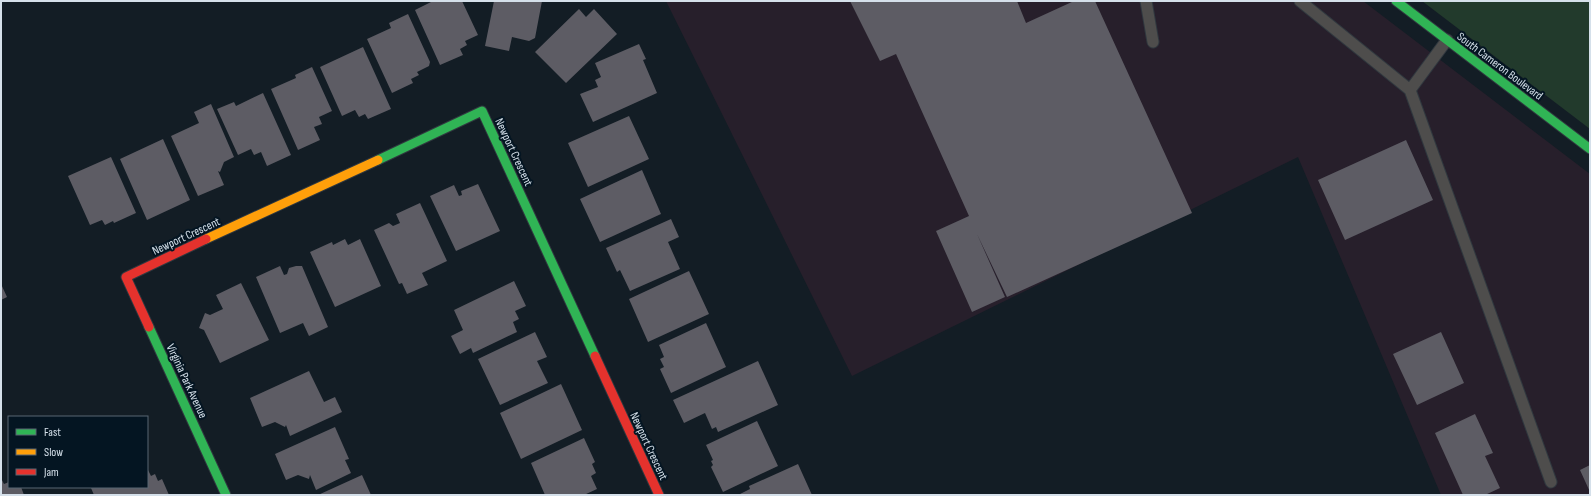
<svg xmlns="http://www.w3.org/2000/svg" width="1591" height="496" font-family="'Sofia Sans Condensed',sans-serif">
<rect width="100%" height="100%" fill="#131d25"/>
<!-- industrial -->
<path fill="#271f2b" d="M 666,1 L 1363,1 L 1590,174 L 1590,495 L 1441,495 L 1298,157 L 852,376 Z"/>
<!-- green -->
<path fill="#223a2c" d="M 1422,1 L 1590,1 L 1590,129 Z"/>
<!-- building -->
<path fill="#5d5c64" d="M 433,1 L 462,1 L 478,35 L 465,41 L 467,45 L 460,49 L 463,55 L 440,65 L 415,10 Z
M 494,1 L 542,1 L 535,38 L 529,41 L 512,37 L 509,51 L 485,46 Z
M 850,1 L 1017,1 L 1026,23 L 1074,1 L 1095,1 L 1192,213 L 1007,297 L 977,234 L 1005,297 L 972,312 L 936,231 L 969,216 L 896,54 L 880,61 Z
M 579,9 L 586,17 L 594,9 L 617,34 L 566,83 L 535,52 Z
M 408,14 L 430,62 L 429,66 L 417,72 L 419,75 L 411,79 L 413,83 L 392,93 L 367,39 L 391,28 L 389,23 Z
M 639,44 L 646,59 L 643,60 L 657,93 L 593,122 L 580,94 L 598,87 L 595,80 L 601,77 L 595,63 Z
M 363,47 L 391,109 L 368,119 L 365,114 L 359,117 L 355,110 L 342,116 L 320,67 Z
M 312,67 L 332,111 L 319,117 L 322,124 L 314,127 L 320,140 L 298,150 L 271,89 L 296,78 L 295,75 Z
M 263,93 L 291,155 L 267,166 L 261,152 L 254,155 L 251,149 L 238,155 L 217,109 L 234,102 L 236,106 Z
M 211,104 L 234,157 L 224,162 L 220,172 L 218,171 L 224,185 L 198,196 L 171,136 L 199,123 L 194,112 Z
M 629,116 L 649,159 L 588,187 L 568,143 Z
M 163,139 L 190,200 L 147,220 L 120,159 Z
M 1406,140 L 1433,200 L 1345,240 L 1318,180 Z
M 111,157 L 136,213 L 114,223 L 113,221 L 105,225 L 102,220 L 90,225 L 68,176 Z
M 642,170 L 661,214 L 600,242 L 580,199 Z
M 478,184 L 500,231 L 456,251 L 430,196 L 454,185 L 459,196 L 462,195 L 461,191 Z
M 420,203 L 447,261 L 422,273 L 428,285 L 407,294 L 402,283 L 399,284 L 374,230 L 389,223 L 393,226 L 400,223 L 396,214 Z
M 671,219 L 679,237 L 668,242 L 680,269 L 630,291 L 620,270 L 617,272 L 606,248 Z
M 345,239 L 348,245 L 360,239 L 381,286 L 335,307 L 310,252 L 332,242 L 333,245 Z
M 280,266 L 284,275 L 287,274 L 289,268 L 296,266 L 302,266 L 328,327 L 309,336 L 303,323 L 280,333 L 256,277 Z
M 689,271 L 709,314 L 648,342 L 629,299 Z
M 514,281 L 526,306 L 515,311 L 519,319 L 513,322 L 517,332 L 473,353 L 471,348 L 460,354 L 451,336 L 463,330 L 454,310 Z
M 241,283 L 269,340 L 220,363 L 204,330 L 199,328 L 205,313 L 210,315 L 223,309 L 216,295 Z
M 1,284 L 7,297 L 1,300 Z
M 706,323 L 726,367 L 671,393 L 660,369 L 664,367 L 660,359 L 664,357 L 659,345 Z
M 535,332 L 547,357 L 537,361 L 548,383 L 500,405 L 478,359 Z
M 1441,332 L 1464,383 L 1417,405 L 1393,354 Z
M 758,361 L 778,405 L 718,432 L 716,427 L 712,429 L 705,413 L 684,423 L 673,400 Z
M 309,371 L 324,402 L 335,397 L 342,412 L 290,436 L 286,425 L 285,427 L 275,422 L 262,427 L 250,398 Z
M 561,384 L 582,430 L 521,459 L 500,413 Z
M 1475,414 L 1493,453 L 1485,456 L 1500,488 L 1485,495 L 1463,495 L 1435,433 Z
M 757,421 L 778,466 L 723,492 L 711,467 L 713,465 L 711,461 L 713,460 L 706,445 Z
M 335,427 L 349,459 L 345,460 L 351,473 L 316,490 L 310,475 L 309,479 L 298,475 L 286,480 L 275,454 Z
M 584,438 L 595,462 L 592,464 L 596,473 L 591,476 L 597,489 L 584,495 L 545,495 L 531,463 Z
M 798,464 L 812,495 L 740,495 L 740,494 L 750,489 L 749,486 Z
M 1590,465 L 1590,492 L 1580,470 Z
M 147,468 L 151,476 L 155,474 L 158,481 L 162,479 L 169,495 L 94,495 L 91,488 L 93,487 L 147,487 Z
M 362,475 L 371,495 L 318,495 Z
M 1,478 L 4,484 L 9,482 L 9,487 L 21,487 L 24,495 L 1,495 Z"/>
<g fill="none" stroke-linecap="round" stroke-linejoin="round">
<defs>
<path id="lane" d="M 1146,1 L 1153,42
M 1300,1 L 1410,90
M 1447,40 L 1410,90 L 1551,482"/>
<path id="fast" d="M 1396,1 L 1590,149
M 378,160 L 482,111 L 595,356
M 149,327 L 226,495"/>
<path id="slow" d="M 206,239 L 378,160"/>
<path id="jam" d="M 149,327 L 126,277 L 206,239
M 595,356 L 659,495"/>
</defs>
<!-- lane casing -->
<use href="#lane" stroke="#30383f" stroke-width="13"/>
<!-- fast casing -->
<use href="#fast" stroke="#30383f" stroke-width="11"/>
<!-- slow casing -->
<use href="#slow" stroke="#30383f" stroke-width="11"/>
<!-- jam casing -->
<use href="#jam" stroke="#30383f" stroke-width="11"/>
<!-- lane -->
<use href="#lane" stroke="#4e4d4c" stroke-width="11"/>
<!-- fast -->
<use href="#fast" stroke="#30b455" stroke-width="9"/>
<!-- slow -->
<use href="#slow" stroke="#ff9f0a" stroke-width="9"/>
<!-- jam -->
<use href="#jam" stroke="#e5322d" stroke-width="9"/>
</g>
<g text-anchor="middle" stroke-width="4" stroke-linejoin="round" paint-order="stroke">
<!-- street labels -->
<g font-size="12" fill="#d5e0ea" stroke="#041522">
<text transform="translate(1500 66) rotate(37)" y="4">South Cameron Boulevard</text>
<text transform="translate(514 152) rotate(65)" y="4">Newport Crescent</text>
<text transform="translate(186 236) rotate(-25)" y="4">Newport Crescent</text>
<text transform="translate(187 381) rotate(65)" y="4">Virginia Park Avenue</text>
<text transform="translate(649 446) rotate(65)" y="4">Newport Crescent</text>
</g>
</g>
<!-- border -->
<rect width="1591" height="496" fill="none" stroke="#d5e0ea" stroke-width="4"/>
<!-- legend -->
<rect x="8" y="416" width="140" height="72" fill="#041522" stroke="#586672"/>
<rect x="16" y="429" width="20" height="6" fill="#30b455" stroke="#586672"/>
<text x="44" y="436" font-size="12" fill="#d5e0ea">Fast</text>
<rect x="16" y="449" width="20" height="6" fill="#ff9f0a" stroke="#586672"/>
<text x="44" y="456" font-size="12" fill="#d5e0ea">Slow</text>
<rect x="16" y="469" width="20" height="6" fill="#e5322d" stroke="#586672"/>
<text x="44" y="476" font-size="12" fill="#d5e0ea">Jam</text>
</svg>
